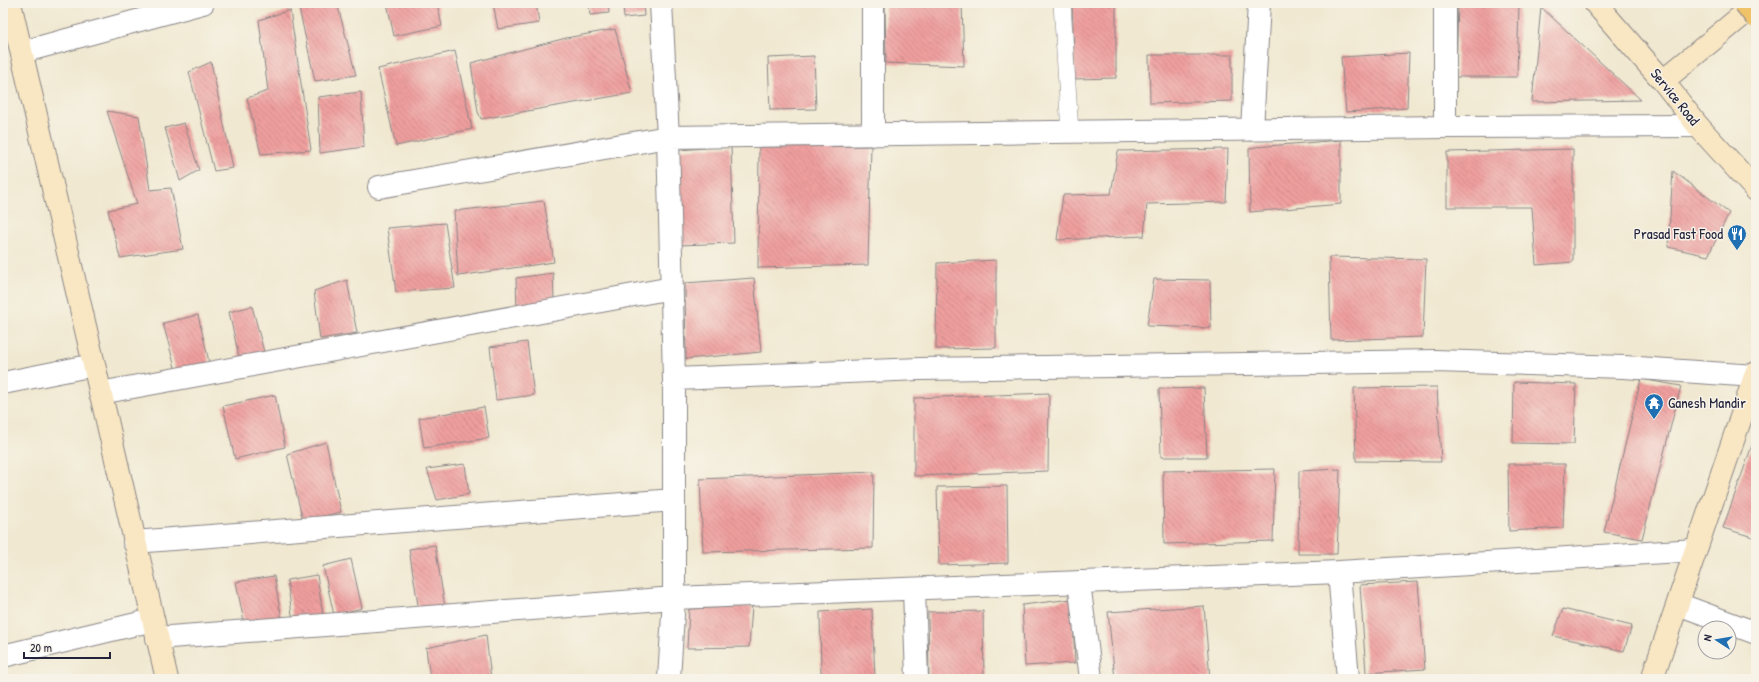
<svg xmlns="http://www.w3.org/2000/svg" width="1759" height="682" font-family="'Patrick Hand',sans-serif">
<defs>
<pattern id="building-back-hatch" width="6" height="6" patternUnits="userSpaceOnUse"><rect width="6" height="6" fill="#ef9f9e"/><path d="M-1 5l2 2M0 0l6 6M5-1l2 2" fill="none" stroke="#c18182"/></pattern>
</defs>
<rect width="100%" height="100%" fill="#f7f3e8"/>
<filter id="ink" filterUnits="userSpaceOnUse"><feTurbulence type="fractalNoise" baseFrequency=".025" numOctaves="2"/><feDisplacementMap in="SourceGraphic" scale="8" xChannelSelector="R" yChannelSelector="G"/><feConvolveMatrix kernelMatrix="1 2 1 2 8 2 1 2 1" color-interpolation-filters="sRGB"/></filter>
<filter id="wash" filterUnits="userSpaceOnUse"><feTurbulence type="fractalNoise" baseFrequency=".012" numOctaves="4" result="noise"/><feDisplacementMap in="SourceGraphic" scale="16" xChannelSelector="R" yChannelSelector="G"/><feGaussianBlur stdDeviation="0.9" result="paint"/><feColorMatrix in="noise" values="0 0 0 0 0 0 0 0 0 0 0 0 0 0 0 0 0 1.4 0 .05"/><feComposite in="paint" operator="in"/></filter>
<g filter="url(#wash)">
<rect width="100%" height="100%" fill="#f0e8d0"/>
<g id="blocks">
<!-- building -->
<path fill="url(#building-back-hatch)" d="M 319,3 L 337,3 L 356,75 L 315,81 L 299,8 Z
M 387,3 L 437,3 L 442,26 L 394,36 Z
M 493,3 L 536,3 L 539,23 L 498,29 Z
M 589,3 L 608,3 L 609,13 L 590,15 Z
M 623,3 L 643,3 L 644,16 L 624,18 Z
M 885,3 L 962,3 L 964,66 L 886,63 Z
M 1072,3 L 1116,3 L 1116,78 L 1075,79 Z
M 1458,3 L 1519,3 L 1517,77 L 1456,77 Z
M 1541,7 L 1641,100 L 1532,102 Z
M 290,10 L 311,150 L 261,154 L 247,98 L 268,91 L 259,20 Z
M 615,29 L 632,93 L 481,119 L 478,112 L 471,63 L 566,38 Z
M 455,51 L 472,129 L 396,146 L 378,69 Z
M 1409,53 L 1407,108 L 1346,112 L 1341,57 Z
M 1149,55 L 1232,55 L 1232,101 L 1150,103 Z
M 814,56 L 816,109 L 770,110 L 768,58 Z
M 211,62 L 233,168 L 214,171 L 189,72 Z
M 361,92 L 364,147 L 320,153 L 318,97 Z
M 107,111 L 139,116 L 150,190 L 171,188 L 183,249 L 120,258 L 108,210 L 137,204 Z
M 184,123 L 199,170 L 180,181 L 165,128 Z
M 1341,140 L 1341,204 L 1250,212 L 1249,149 L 1255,147 Z
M 731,146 L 734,243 L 678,245 L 679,150 Z
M 871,146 L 868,265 L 758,268 L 759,147 Z
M 1228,149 L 1226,202 L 1147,204 L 1144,236 L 1057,240 L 1063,195 L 1111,194 L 1118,151 Z
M 1573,149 L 1573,262 L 1536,265 L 1532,207 L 1447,207 L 1447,152 Z
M 1673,171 L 1729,213 L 1708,256 L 1668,247 Z
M 544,201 L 554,262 L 458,276 L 454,211 Z
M 445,223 L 455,288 L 396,292 L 387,228 Z
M 1329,257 L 1426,259 L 1423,337 L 1331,340 Z
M 996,260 L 996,348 L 936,349 L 937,263 Z
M 553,273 L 554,300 L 517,310 L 516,278 Z
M 754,278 L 761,352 L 686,359 L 685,283 Z
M 1154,279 L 1210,280 L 1211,328 L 1147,326 Z
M 347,280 L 357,333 L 320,339 L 314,291 Z
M 252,306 L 265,356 L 240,361 L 229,312 Z
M 198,315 L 210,366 L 177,375 L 163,323 Z
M 527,342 L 534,395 L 496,400 L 490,347 Z
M 1641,379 L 1681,386 L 1642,539 L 1604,532 Z
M 1514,382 L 1576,384 L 1574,444 L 1513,443 Z
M 1437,387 L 1441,462 L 1356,461 L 1354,388 Z
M 1204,388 L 1207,457 L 1161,457 L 1159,389 Z
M 1049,393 L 1048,471 L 914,476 L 914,398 Z
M 275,395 L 285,447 L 235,459 L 223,406 Z
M 484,407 L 489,438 L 424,448 L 419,418 Z
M 1756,434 L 1756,538 L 1723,528 Z
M 326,442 L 341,512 L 303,521 L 287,454 Z
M 465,464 L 469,494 L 437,500 L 427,469 Z
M 1508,464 L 1565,464 L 1563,528 L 1509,531 Z
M 1275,469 L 1273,541 L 1164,544 L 1163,471 Z
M 1340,469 L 1337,554 L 1298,554 L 1299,471 Z
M 874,472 L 873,548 L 703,552 L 700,479 Z
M 1007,486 L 1008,563 L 939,565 L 937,487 Z
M 435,545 L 445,607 L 419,611 L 409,549 Z
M 351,559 L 362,608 L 334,615 L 323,566 Z
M 317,575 L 323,616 L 293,621 L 287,580 Z
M 274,576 L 282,620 L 244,622 L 236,582 Z
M 1418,582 L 1425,669 L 1366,673 L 1360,585 Z
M 1072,599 L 1075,663 L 1025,666 L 1022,605 Z
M 752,606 L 749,647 L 687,648 L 689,609 Z
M 1204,606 L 1210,679 L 1115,679 L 1108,612 Z
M 872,609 L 875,679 L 821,679 L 820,612 Z
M 1563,609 L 1632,626 L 1624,651 L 1553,636 Z
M 983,611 L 984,679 L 929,679 L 928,612 Z
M 486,635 L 491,679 L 430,679 L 426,648 Z"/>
</g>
</g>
<g filter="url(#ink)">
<use href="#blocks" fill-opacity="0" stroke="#898586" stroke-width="1"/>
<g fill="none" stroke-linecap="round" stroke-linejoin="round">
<defs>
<path id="lane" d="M 1062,3 L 1070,133"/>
<path id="street" d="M 661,3 L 668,137 L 674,379 L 674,598 L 669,679
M 873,3 L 873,135
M 1445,3 L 1445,127
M 22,52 L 203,3
M 1252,130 L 1259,3
M 379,187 L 668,137 L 1445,127 L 1698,126
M 674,379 L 920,369 L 1435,361 L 1624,367 L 1755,376
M 3,383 L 94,365
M 100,393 L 672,288
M 134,542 L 674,500
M 1339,572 L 1348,679
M 1079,582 L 1091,679
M 914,589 L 917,679
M 1678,604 L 1756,633
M 157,638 L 674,598 L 1339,572 L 1696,550
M 3,656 L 153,620"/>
<path id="secondary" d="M 10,3 L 167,679
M 1595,3 L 1663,81 L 1698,126 L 1756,190
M 1663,81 L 1756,4
M 1652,679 L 1756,373"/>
</defs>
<!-- lane casing -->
<use href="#lane" stroke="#898586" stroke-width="18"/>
<!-- street casing -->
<use href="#street" stroke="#898586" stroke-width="24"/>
<!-- secondary casing -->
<use href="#secondary" stroke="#898586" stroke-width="24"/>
<!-- lane -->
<use href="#lane" stroke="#fff" stroke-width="17"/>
<!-- street -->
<use href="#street" stroke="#fff" stroke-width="22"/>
<!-- secondary -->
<use href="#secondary" stroke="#f9e7c3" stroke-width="22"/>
<defs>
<path id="primary-bridge" d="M 1745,3 L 1756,17"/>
</defs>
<!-- primary-bridge casing -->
<use href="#primary-bridge" stroke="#898586" stroke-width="24" stroke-linecap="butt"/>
<!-- primary-bridge -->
<use href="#primary-bridge" stroke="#f0c369" stroke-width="22"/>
</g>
</g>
<!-- icons -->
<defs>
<symbol id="restaurant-pin" viewBox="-11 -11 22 30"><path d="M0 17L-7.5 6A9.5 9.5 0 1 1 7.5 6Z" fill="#1f6fb2" stroke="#f7f3e8"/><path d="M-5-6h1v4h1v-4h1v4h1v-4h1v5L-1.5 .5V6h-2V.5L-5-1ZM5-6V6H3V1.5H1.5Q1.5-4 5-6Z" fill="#fff"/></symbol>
<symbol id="temple-pin" viewBox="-11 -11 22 30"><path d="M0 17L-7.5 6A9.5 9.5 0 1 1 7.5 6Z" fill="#1f6fb2" stroke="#f7f3e8"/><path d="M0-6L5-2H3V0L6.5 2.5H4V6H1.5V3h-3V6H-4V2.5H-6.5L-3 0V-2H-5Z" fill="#fff"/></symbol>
</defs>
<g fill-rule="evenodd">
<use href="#restaurant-pin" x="1726" y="223" width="22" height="30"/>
<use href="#temple-pin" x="1643" y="392" width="22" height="30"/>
</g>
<g text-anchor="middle" stroke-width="3" stroke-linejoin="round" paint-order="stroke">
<!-- street labels -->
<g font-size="15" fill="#22223b" stroke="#f7f3e8">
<text transform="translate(1675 97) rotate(51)" y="5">Service Road</text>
</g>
<!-- poi labels -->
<g font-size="15" fill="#22223b" stroke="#f7f3e8" text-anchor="end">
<text x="1723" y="239">Prasad Fast Food</text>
<text x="1668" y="408" text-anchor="start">Ganesh Mandir</text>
</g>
</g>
<!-- margin -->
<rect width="1759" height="682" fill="none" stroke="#f7f3e8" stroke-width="16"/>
<!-- north arrow -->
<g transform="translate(1717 640) rotate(282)"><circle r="19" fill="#f7f3e8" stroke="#a29fa3"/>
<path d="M0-3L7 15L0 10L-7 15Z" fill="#1f6fb2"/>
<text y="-6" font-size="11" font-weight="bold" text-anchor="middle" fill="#22223b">N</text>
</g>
<!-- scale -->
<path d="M24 652v6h86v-6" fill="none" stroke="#22223b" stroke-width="2"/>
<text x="30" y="652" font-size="12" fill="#22223b" stroke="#f7f3e8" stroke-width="3" paint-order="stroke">20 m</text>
</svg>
